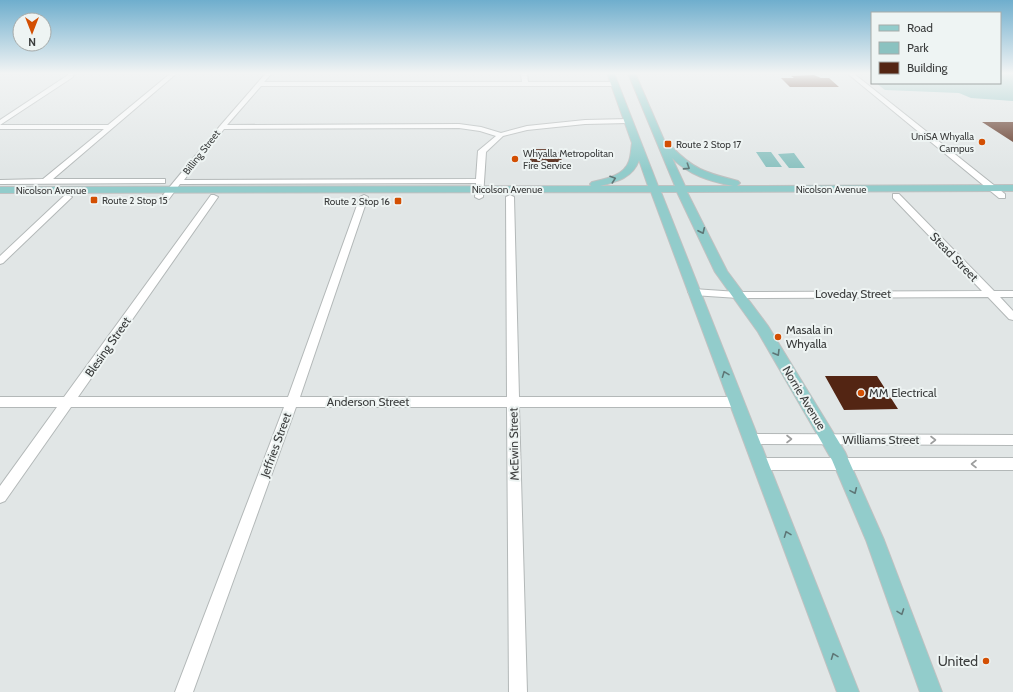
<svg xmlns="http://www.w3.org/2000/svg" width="1013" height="692" font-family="Cabin,sans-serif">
<rect width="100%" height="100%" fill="#e1e6e6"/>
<!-- green -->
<path fill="#8bc2c0" d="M 1000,73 L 1013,73 L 1013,101 L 971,98 L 959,93 L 885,90 L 876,83 L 1000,83 Z
M 756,152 L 771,152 L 782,167 L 766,167 Z
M 794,153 L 805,168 L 789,168 L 778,154 Z"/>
<!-- building -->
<path fill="#532513" d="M 814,75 L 821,78 L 829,78 L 839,87 L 790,87 L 781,78 L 794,78 L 791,76 Z
M 982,122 L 1013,122 L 1013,142 Z
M 530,149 L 551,149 L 551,152 L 560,152 L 562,162 L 530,162 Z
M 825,376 L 877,376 L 898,409 L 844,410 Z"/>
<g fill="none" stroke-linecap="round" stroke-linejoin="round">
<defs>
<path id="minor" d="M 68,73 L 74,73 L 73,77 L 0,125 L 0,120 L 68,75 Z
M 171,73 L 177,73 L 53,179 L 165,179 L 165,183 L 0,184 L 0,180 L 43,179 L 104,129 L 0,129 L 0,125 L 108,125 Z
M 266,73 L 272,73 L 264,82 L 522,82 L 521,73 L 527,73 L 528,82 L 615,82 L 618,84 L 615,86 L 261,86 L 227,125 L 459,124 L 481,127 L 501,133 L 527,126 L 585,120 L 629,119 L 632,121 L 629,123 L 585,124 L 527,130 L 503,136 L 486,152 L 483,197 L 479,199 L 475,197 L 476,183 L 180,184 L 169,199 L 163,199 L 163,195 L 220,126 ZM 459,128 L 480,131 L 496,136 L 478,151 L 476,179 L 184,180 L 224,129 Z
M 847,73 L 853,73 L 1005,194 L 1005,198 L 999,198 Z
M 893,194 L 899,194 L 994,291 L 1013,291 L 1013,297 L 1000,297 L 1013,311 L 1013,320 L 1009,319 L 988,297 L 738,298 L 693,295 L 688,292 L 693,289 L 738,292 L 982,291 L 893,198 Z
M 65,195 L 68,195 L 72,197 L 3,263 L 0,264 L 0,256 Z
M 211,195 L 214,195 L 218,197 L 78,397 L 288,397 L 360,197 L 364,195 L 368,197 L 300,397 L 507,397 L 506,197 L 510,195 L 514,197 L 519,397 L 735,397 L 739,399 L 741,402 L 739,405 L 735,407 L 519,407 L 527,692 L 509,692 L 507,407 L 296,407 L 193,692 L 175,692 L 284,407 L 71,407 L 5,501 L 0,503 L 0,486 L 57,407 L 0,407 L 0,397 L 64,397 Z
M 750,434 L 1013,435 L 1013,445 L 750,444 L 745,443 L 744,439 L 745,435 Z
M 760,458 L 1013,458 L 1013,470 L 760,470 L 755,468 L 753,464 L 755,460 Z"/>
<path id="major" d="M 607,73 L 614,73 L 658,186 L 675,186 L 628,73 L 635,73 L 667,147 L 672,147 C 695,171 708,173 738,181 L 740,183 L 737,186 L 1013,185 L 1013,191 L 687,192 L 727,271 L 768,326 L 845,452 L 884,540 L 942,692 L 920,692 L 866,540 L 832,460 L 758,332 L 715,272 L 677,192 L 661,192 L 859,692 L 837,692 L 651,192 L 0,193 L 0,187 L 591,186 L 590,184 L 592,182 C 605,179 624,176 629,161 C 631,155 631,149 632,143 ZM 672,158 C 689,175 709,181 733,186 L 685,186 ZM 639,160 L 648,186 L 600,186 C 616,182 633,178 639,160 Z"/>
</defs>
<!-- minor casing -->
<use href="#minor" stroke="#b3b8b8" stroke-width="2"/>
<!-- major casing -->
<use href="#major" stroke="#c0c1c1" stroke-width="2"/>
<!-- minor -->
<use href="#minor" fill="#fff" fill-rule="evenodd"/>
<!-- major -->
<use href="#major" fill="#92cccb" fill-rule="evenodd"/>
</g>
<!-- one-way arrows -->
<defs><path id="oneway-chevron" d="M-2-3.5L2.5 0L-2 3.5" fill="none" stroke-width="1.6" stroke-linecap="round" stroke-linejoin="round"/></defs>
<g stroke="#5e7676">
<use href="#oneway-chevron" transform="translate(687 167) rotate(33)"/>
<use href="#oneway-chevron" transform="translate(613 179) rotate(-19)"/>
<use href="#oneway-chevron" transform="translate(702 231) rotate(65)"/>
<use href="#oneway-chevron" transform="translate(777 353) rotate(59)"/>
<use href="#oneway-chevron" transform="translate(725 374) rotate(-111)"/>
<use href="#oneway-chevron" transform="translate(854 491) rotate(66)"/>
<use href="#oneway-chevron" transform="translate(787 534) rotate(-111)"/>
<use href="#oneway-chevron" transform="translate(901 612) rotate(70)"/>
<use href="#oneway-chevron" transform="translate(834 656) rotate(-111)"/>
</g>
<g stroke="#9d9e9e">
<use href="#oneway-chevron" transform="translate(789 439)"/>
<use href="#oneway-chevron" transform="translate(933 440)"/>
<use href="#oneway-chevron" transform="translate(974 464) rotate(180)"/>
</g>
<!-- sky -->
<linearGradient id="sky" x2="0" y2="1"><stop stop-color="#6faecd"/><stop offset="0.43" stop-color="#f2f4f4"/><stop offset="1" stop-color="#f2f4f4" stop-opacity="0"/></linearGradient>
<rect width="1013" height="170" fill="url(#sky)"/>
<!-- markers -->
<g fill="#d34f03" stroke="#eef4f3" stroke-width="1.5">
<circle cx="982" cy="142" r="4"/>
<rect x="664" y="140" width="8" height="8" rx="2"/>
<circle cx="515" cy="159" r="4"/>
<rect x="90" y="196" width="8" height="8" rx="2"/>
<rect x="394" y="197" width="8" height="8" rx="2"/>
<circle cx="778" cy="337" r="4"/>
<circle cx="861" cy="393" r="4"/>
<circle cx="986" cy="661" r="4"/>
</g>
<g text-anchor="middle" stroke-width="4" stroke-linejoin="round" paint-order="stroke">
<!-- far-poi labels -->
<g font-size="10" fill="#3b3d3d" stroke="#eef4f3" text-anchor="start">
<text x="974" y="140" text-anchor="end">UniSA Whyalla<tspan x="974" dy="12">Campus</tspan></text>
<text x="676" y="148">Route 2 Stop 17</text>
<text x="523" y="157">Whyalla Metropolitan<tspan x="523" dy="12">Fire Service</tspan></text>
<text x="102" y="204">Route 2 Stop 15</text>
<text x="390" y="205" text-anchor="end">Route 2 Stop 16</text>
</g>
<!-- far-street labels -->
<g font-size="10" fill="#3b3d3d" stroke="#eef4f3">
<text transform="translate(201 152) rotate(-52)" y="4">Billing Street</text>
<text x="507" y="193">Nicolson Avenue</text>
<text x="831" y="193">Nicolson Avenue</text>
<text x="51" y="194">Nicolson Avenue</text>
</g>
<!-- street labels -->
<g font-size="12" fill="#3b3d3d" stroke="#eef4f3">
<text transform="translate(954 257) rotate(46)" y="4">Stead Street</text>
<text x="853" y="298">Loveday Street</text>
<text transform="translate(108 347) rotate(-55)" y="4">Blesing Street</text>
<text transform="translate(804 398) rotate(59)" y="4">Norrie Avenue</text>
<text x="368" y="406">Anderson Street</text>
<text x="881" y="444">Williams Street</text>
<text transform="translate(514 444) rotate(-91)" y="4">McEwin Street</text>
<text transform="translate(276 445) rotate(-70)" y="4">Jeffries Street</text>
</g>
<!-- poi labels -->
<g font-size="12" fill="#3b3d3d" stroke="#eef4f3" text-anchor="start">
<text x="786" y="334">Masala in<tspan x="786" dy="14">Whyalla</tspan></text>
<text x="869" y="397">MM Electrical</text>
</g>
<!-- near-poi labels -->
<g font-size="14" fill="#3b3d3d" stroke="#eef4f3" text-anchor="end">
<text x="978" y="666">United</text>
</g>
</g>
<!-- legend -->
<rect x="871" y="12" width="130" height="72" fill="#eef4f3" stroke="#a6abaa"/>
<rect x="879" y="25" width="20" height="6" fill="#92cccb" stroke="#a6abaa"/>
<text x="907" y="32" font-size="12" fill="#3b3d3d">Road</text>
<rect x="879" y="42" width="20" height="12" fill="#8bc2c0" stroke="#a6abaa"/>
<text x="907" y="52" font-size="12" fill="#3b3d3d">Park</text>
<rect x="879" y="62" width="20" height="12" fill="#532513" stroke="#a6abaa"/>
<text x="907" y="72" font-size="12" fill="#3b3d3d">Building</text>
<!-- north arrow -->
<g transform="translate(32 32) rotate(180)"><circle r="19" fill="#eef4f3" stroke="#a6abaa"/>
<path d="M0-3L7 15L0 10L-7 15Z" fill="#d34f03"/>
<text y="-6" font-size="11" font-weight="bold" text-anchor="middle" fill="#3b3d3d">N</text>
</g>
</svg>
